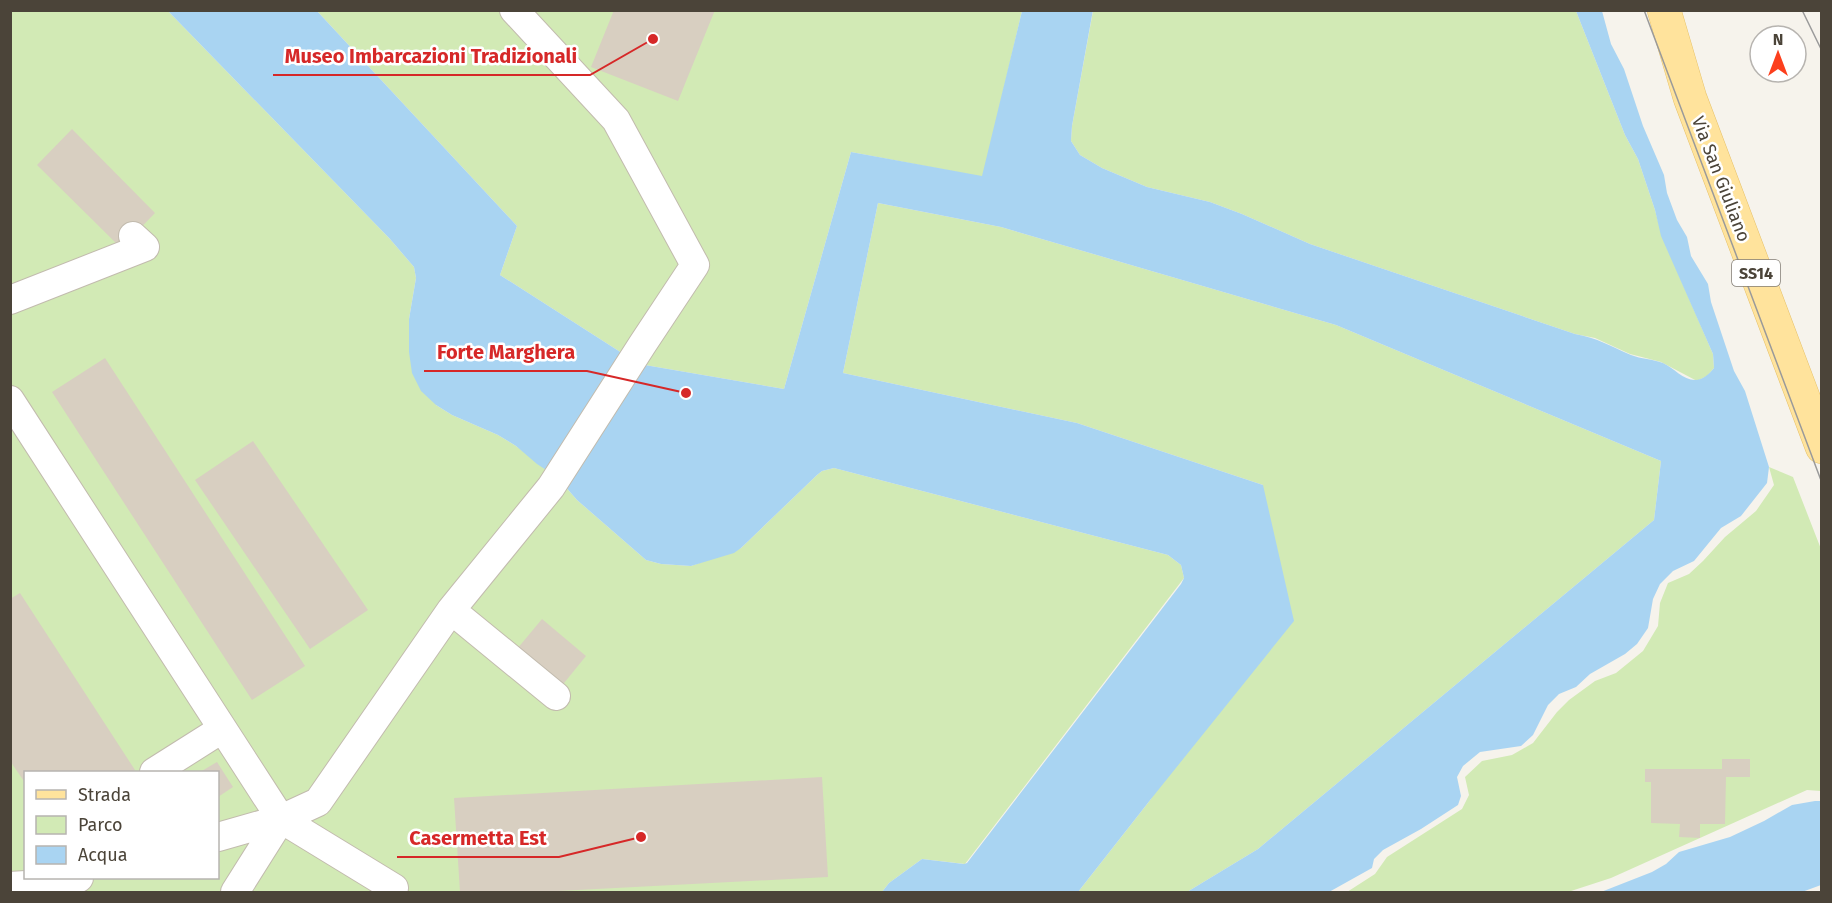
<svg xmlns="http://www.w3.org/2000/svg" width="1832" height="903" font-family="'Fira Sans',sans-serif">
<rect width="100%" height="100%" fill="#f6f3ec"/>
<!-- green -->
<path fill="#d2eab5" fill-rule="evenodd" d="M 10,11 L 168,11 L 390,239 L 414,267 L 416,278 L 409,319 L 436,405 L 452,415 L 498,435 L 516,446 L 557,477 L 577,500 L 646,560 L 661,564 L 691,566 L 741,548 L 817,475 L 822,471 L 834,468 L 1168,555 L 1181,565 L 1184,578 L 965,864 L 922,859 L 889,883 L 882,892 L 11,892 ZM 26,772 L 218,772 L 218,878 L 26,878 Z
M 317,11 L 1022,11 L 983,177 L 851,152 L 784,389 L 639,364 L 500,275 L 517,226 Z
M 1093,11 L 1576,11 L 1625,135 L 1638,159 L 1655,210 L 1662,236 L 1713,354 L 1714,368 L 1707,376 L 1697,381 L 1661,362 L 1630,354 L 1595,338 L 1575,334 L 1310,244 L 1242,214 L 1210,202 L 1147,187 L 1102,168 L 1080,155 L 1071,141 L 1072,126 Z
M 878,203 L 1001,227 L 1336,325 L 1661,461 L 1654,520 L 1258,849 L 1187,892 L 1078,892 L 1151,799 L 1263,485 L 1077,423 L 843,373 Z
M 1769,467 L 1793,477 L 1821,549 L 1821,791 L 1807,790 L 1611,878 L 1568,892 L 1347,892 L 1375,874 L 1387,857 L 1462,809 L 1469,795 L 1465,777 L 1482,761 L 1512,755 L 1533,743 L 1557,712 L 1569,700 L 1595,681 L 1616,673 L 1643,651 L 1658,626 L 1660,603 L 1668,583 L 1689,574 L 1703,561 L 1725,537 L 1756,511 L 1774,485 Z"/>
<!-- water -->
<path fill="#a9d4f2" d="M 1093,10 L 1072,126 L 1071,141 L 1080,155 L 1102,168 L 1147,187 L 1210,202 L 1242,214 L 1310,244 L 1575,334 C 1598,338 1610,346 1631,355 C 1641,359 1653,359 1663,363 C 1674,368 1683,380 1695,380 C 1703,380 1709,374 1714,368 L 1713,354 L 1661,236 L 1655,210 L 1638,159 L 1625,135 L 1576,11 L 1602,11 L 1611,44 L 1624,69 L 1643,126 L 1664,175 L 1667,193 L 1677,220 L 1687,237 L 1691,256 L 1708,284 L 1711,302 L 1734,371 L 1745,391 L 1769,467 L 1767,483 L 1741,516 L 1721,528 L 1694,561 L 1673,571 L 1660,584 L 1653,599 L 1648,628 L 1637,644 L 1625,654 L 1590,674 L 1576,687 L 1559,694 L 1548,705 L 1533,735 L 1521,746 L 1480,752 L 1463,766 L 1457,777 L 1461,796 L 1458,805 L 1421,829 L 1383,850 L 1374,859 L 1372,868 L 1329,892 L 1187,892 L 1258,849 L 1654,520 L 1661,461 L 1336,325 L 1001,227 L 878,203 L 843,373 L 1077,423 L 1263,485 L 1294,621 L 1151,799 L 1078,892 L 882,892 L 889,883 L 922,859 L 964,864 L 967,863 L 1181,584 L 1184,578 L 1181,565 L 1168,555 L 834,468 L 822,471 L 817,475 L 741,548 L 734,553 L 691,566 L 661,564 L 646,560 L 577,500 L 557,477 L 537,464 L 516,446 L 498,435 L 452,415 L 436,405 L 421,391 L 412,373 L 409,352 L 409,319 L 416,278 L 414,267 L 390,239 L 168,11 L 317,11 L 517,226 L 500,275 L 639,364 L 784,389 L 851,152 L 982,176 L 1022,11 Z
M 1815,801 L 1821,801 L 1821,885 L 1802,892 L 1601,892 L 1652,872 L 1666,864 L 1679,852 L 1730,837 L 1764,821 L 1792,805 Z"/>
<!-- building -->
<path fill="#d8cfc1" d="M 614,10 L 715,10 L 678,101 L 591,67 Z
M 72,129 L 155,213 L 121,248 L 37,165 Z
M 105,358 L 305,666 L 252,700 L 52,392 Z
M 253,441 L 368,610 L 310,649 L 195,480 Z
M 20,593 L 135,770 L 132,772 L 26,772 L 26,784 L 10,761 L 10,599 Z
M 542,619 L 586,656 L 560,688 L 517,649 Z
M 1722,759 L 1750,759 L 1750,777 L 1726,777 L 1725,824 L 1700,824 L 1700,838 L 1679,837 L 1680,824 L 1651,823 L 1651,782 L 1645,782 L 1645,769 L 1722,769 Z
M 217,762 L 233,787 L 218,797 L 218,772 L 200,772 Z
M 822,777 L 828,877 L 539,892 L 460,892 L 454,798 Z"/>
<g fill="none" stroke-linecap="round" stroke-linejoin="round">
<defs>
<path id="street" d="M 10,300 L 145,247 L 133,236
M 10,400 L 281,819 L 394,888
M 451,610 L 556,696
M 154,772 L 222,729
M 218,837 L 281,819 L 318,802 L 451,610 L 551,487 L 642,345 L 695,265 L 616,120 L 514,10
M 10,886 L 58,883 L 79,878
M 235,892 L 281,819"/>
<path id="primary" d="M 1664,10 L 1690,98 L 1822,447"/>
</defs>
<!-- street casing -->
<use href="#street" stroke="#c2bbae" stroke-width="30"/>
<!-- primary casing -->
<use href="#primary" stroke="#e6c16a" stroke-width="34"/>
<!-- street -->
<use href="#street" stroke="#fff" stroke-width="28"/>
<!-- primary -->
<use href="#primary" stroke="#ffe39c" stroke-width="33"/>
<!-- tram -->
<path stroke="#9a9a9a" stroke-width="1.5" d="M 1644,10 L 1822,483
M 1802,10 L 1822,51"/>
</g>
<g text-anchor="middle" stroke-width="5" stroke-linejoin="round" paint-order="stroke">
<!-- shield labels -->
<rect fill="#fff" stroke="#817c74" stroke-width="1.5" x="1732" y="260" width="48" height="26" rx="4.5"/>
<g font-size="16" font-weight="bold" fill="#4b4439">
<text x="1756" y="279">SS14</text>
</g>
<!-- street labels -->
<g font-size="18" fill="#4b4439" stroke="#fff">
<text transform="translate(1721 179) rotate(69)" y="6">Via San Giuliano</text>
</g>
</g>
<!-- callouts -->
<path fill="none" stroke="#d62828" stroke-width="2" d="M653 39L590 75H273M686 393L587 371H424M641 837L559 857H397"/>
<g fill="#d62828" stroke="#fff" stroke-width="2">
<circle cx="653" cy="39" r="6"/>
<circle cx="686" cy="393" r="6"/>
<circle cx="641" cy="837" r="6"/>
</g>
<g font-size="20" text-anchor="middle" font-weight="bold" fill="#d62828" stroke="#fff" stroke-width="5" stroke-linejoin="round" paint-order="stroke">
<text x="431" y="63">Museo Imbarcazioni Tradizionali</text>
<text x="506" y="359">Forte Marghera</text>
<text x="478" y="845">Casermetta Est</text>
</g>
<!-- border -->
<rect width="1832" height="903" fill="none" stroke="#4b4439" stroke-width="24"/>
<!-- legend -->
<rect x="24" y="771" width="195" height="108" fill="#ffffff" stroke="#b7b4b0" stroke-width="1.5"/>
<rect x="36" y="790" width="30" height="9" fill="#ffe39c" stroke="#b7b4b0" stroke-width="1.5"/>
<text x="78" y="801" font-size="18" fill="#4b4439">Strada</text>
<rect x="36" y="816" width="30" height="18" fill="#d2eab5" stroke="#b7b4b0" stroke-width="1.5"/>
<text x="78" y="831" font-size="18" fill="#4b4439">Parco</text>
<rect x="36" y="846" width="30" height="18" fill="#a9d4f2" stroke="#b7b4b0" stroke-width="1.5"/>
<text x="78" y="861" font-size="18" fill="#4b4439">Acqua</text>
<!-- north arrow -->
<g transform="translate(1778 54)"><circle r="28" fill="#ffffff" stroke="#b7b4b0" stroke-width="1.5"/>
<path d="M0-4.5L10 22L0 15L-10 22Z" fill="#fc3f1d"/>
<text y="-9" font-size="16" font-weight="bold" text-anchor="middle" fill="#4b4439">N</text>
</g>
</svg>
